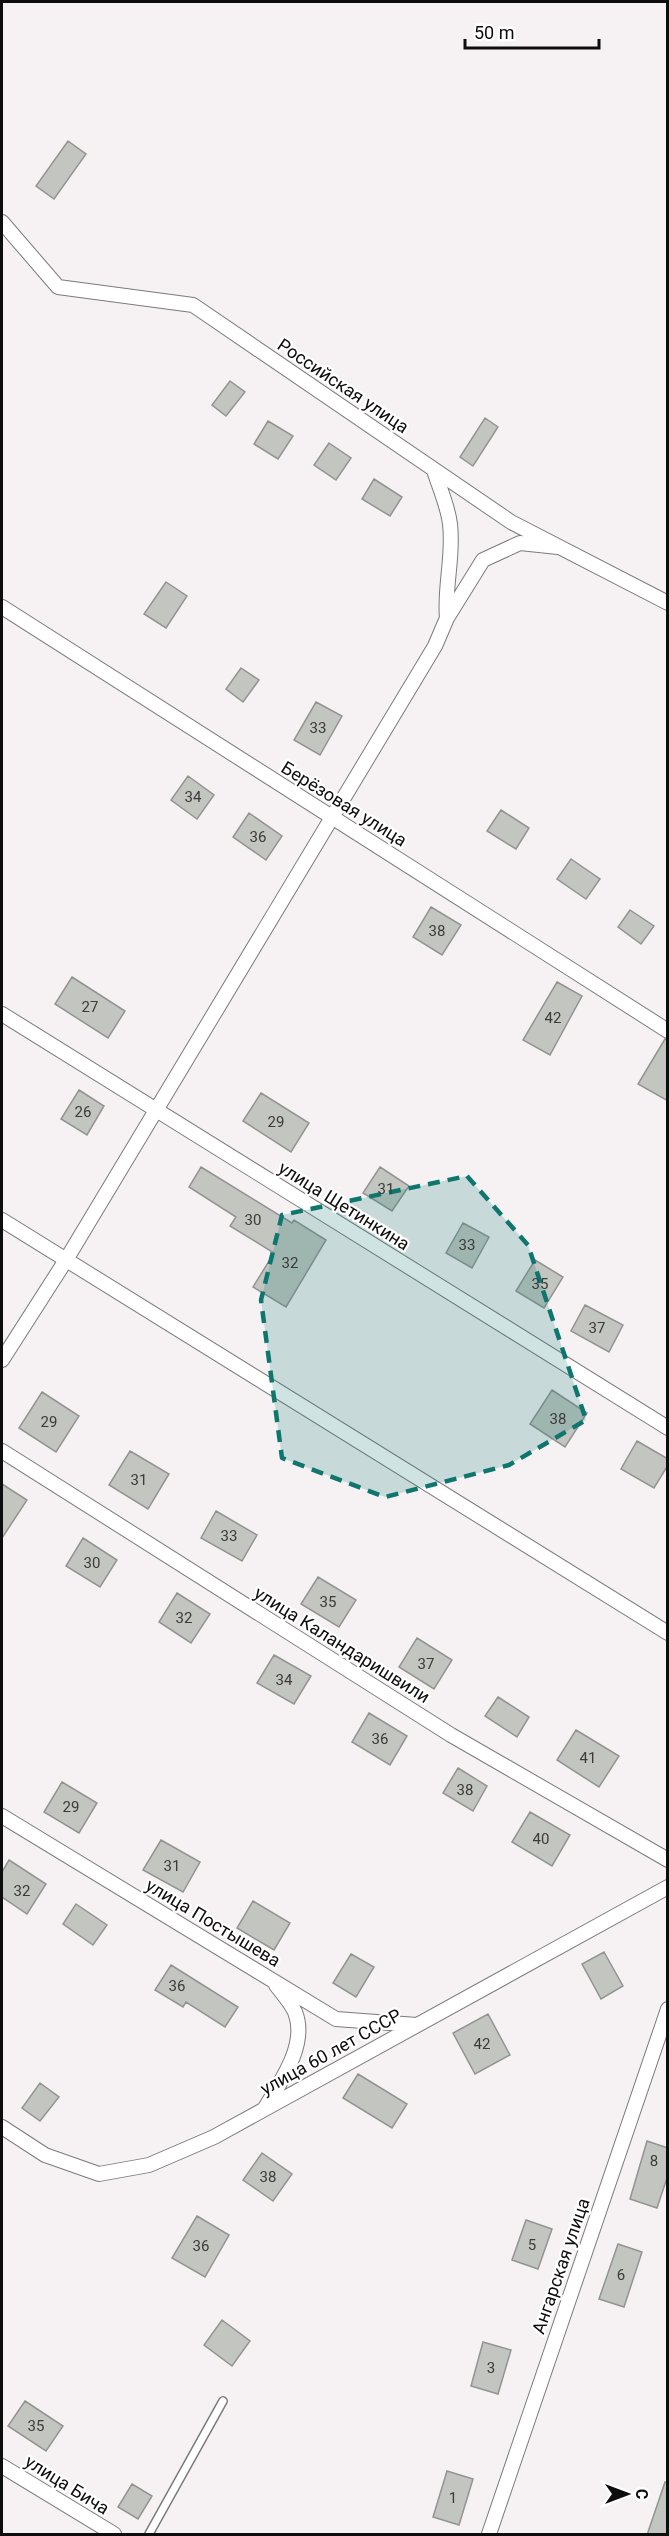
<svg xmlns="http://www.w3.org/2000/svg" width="669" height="2536" font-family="Roboto,sans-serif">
<rect width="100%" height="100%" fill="#f6f2f4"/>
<!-- building -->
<path fill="#c3c5c1" stroke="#939491" stroke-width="1.5" d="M 68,141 L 86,154 L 54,199 L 36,186 Z
M 230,381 L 245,392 L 226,416 L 212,405 Z
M 485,418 L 498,427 L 473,466 L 460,457 Z
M 268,421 L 293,436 L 278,459 L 254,444 Z
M 329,443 L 351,458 L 336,480 L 314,465 Z
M 374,479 L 402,497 L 390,516 L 362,499 Z
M 166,582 L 187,596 L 166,628 L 144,614 Z
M 241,668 L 259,680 L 243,702 L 226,689 Z
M 316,702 L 342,716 L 320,755 L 294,740 Z
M 188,776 L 214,795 L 197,819 L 171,800 Z
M 501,810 L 529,828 L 516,849 L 487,831 Z
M 249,813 L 282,836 L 266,860 L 233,837 Z
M 571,859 L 600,879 L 586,899 L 557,879 Z
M 431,907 L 461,925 L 442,955 L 413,937 Z
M 630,910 L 654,926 L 641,944 L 618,927 Z
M 72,977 L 125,1011 L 108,1038 L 55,1004 Z
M 557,982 L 582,996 L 550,1055 L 523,1040 Z
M 665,1039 L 668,1040 L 668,1101 L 638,1084 Z
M 79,1090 L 104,1106 L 87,1135 L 61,1119 Z
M 261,1093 L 309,1123 L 291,1152 L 243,1121 Z
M 201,1167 L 292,1223 L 294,1220 L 326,1240 L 286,1307 L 253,1287 L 274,1253 L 230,1226 L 236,1217 L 189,1187 Z
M 380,1167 L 409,1186 L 392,1211 L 363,1193 Z
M 463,1223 L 489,1237 L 472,1268 L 446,1253 Z
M 535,1260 L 563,1277 L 544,1308 L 516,1291 Z
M 585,1305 L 623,1325 L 609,1352 L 571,1331 Z
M 552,1390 L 587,1413 L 565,1447 L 530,1424 Z
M 42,1392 L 79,1416 L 56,1452 L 19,1428 Z
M 637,1441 L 668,1459 L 668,1465 L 654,1488 L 621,1469 Z
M 130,1451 L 169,1474 L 148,1509 L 109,1485 Z
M 2,1484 L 27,1500 L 2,1538 Z
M 216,1511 L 257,1535 L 242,1561 L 201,1538 Z
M 83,1538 L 117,1560 L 100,1587 L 66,1566 Z
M 318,1577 L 356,1600 L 339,1627 L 301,1604 Z
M 177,1593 L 210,1614 L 191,1643 L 159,1622 Z
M 417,1638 L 452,1660 L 434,1689 L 399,1667 Z
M 274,1655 L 311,1676 L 294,1704 L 257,1683 Z
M 498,1697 L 529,1717 L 517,1737 L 485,1716 Z
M 369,1713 L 407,1736 L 390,1765 L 352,1742 Z
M 576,1730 L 619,1756 L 599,1787 L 557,1760 Z
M 458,1768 L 487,1786 L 473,1811 L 443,1793 Z
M 62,1782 L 97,1803 L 79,1833 L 44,1812 Z
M 530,1812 L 570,1835 L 552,1866 L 512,1842 Z
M 161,1840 L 200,1862 L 183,1892 L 143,1870 Z
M 9,1860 L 46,1884 L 27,1914 L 2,1897 L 2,1872 Z
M 253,1901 L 290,1923 L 274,1950 L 237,1928 Z
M 76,1904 L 107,1925 L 93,1945 L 63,1924 Z
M 604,1952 L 623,1986 L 601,1999 L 582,1964 Z
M 351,1954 L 374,1967 L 356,1997 L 333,1983 Z
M 171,1965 L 238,2007 L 225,2027 L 186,2002 L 183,2007 L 155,1990 Z
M 488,2014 L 510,2055 L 475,2074 L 453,2033 Z
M 358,2074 L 407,2104 L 392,2128 L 343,2098 Z
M 40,2083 L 59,2097 L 40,2121 L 22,2108 Z
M 647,2141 L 668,2148 L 668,2175 L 657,2208 L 630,2199 Z
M 262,2153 L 292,2174 L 273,2201 L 243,2180 Z
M 197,2216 L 229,2235 L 205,2277 L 172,2258 Z
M 526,2220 L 552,2229 L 538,2269 L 512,2260 Z
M 618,2244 L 642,2252 L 624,2307 L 599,2299 Z
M 222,2320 L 250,2341 L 232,2366 L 204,2345 Z
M 483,2342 L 511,2350 L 498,2394 L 471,2386 Z
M 25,2401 L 63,2426 L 46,2451 L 8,2426 Z
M 447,2471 L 473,2479 L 459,2525 L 433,2517 Z
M 665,2482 L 668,2482 L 668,2535 L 647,2535 Z
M 132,2484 L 152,2496 L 138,2519 L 118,2507 Z"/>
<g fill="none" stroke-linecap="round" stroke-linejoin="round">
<defs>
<path id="service" d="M 149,2534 L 223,2401"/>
<path id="minor" d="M 2,222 L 58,287 L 193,305 L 511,522 L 668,603
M 434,470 C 439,487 448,506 450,524 C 454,556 444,587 447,618
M 2,607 L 668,1031
M 2,1014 L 668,1428
M 2,1220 L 668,1633
M 2,1360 L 66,1260 L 435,646 L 447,618 L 483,560 L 520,543 L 558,547
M 2,1451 L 451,1735 L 668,1860
M 2,1816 L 336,2019 L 417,2025
M 265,2108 C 281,2081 308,2044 295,2012 C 291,2003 282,1993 276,1985
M 2,2127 L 45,2155 L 99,2174 L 149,2165 L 214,2137 L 668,1887
M 2,2466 L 114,2534
M 489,2534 L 668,2009"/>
</defs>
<!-- service casing -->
<use href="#service" stroke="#7d7a7c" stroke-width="10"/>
<!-- minor casing -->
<use href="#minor" stroke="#7d7a7c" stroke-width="16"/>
<!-- service -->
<use href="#service" stroke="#fff" stroke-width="7"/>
<!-- minor -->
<use href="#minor" stroke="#fff" stroke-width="14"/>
</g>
<!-- marked area -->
<path fill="#0f766e" fill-opacity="0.2" stroke="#0f766e" stroke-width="4.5" stroke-dasharray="12 8" stroke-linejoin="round" d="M 467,1176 L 528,1245 L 586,1420 L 509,1465 L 385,1497 L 282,1458 L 261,1300 L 282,1215 Z"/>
<g text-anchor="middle" stroke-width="4.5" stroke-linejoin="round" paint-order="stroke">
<!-- number labels -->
<g font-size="15" fill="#3b3b3a">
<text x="318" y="733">33</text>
<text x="193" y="802">34</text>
<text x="258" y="842">36</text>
<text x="437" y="936">38</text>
<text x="90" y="1012">27</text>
<text x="553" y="1023">42</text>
<text x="83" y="1117">26</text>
<text x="276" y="1127">29</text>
<text x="386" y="1194">31</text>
<text x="253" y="1225">30</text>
<text x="467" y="1250">33</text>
<text x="290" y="1268">32</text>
<text x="540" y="1289">35</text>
<text x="597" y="1333">37</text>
<text x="558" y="1424">38</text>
<text x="49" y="1427">29</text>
<text x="139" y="1485">31</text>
<text x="229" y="1541">33</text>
<text x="92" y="1568">30</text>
<text x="328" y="1607">35</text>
<text x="184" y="1623">32</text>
<text x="426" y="1669">37</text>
<text x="284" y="1685">34</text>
<text x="380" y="1744">36</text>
<text x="588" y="1763">41</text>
<text x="465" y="1795">38</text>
<text x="71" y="1812">29</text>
<text x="541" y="1844">40</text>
<text x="172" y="1871">31</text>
<text x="22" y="1896">32</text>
<text x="177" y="1991">36</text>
<text x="482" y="2049">42</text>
<text x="654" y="2166">8</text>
<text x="268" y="2182">38</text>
<text x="532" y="2250">5</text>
<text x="201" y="2251">36</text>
<text x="621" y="2280">6</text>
<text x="491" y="2373">3</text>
<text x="36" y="2431">35</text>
<text x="453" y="2503">1</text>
</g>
<!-- street labels -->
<g font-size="18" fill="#0e0d0d" stroke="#fff">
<text transform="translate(343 386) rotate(34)" y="6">Российская улица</text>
<text transform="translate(344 804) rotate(32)" y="6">Берёзовая улица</text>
<text transform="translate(344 1206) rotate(32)" y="6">улица Щетинкина</text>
<text transform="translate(342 1645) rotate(32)" y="6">улица Каландаришвили</text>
<text transform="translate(213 1923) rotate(31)" y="6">улица Постышева</text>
<text transform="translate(331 2052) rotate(-29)" y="6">улица 60 лет СССР</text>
<text transform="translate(561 2266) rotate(-71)" y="6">Ангарская улица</text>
<text transform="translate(67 2485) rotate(32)" y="6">улица Бича</text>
</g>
</g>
<!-- border -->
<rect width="669" height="2536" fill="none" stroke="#0e0d0d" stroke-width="6"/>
<!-- north arrow -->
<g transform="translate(627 2494) rotate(90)" stroke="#ffffff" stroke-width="4.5" paint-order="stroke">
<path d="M0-4.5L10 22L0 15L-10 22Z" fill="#0e0d0d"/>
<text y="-9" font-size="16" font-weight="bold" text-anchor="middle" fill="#0e0d0d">С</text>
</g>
<!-- scale -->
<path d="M465 39v9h134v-9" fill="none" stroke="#0e0d0d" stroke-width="3"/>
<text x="474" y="39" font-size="18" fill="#0e0d0d" stroke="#ffffff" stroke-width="4.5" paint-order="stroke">50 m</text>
</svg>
